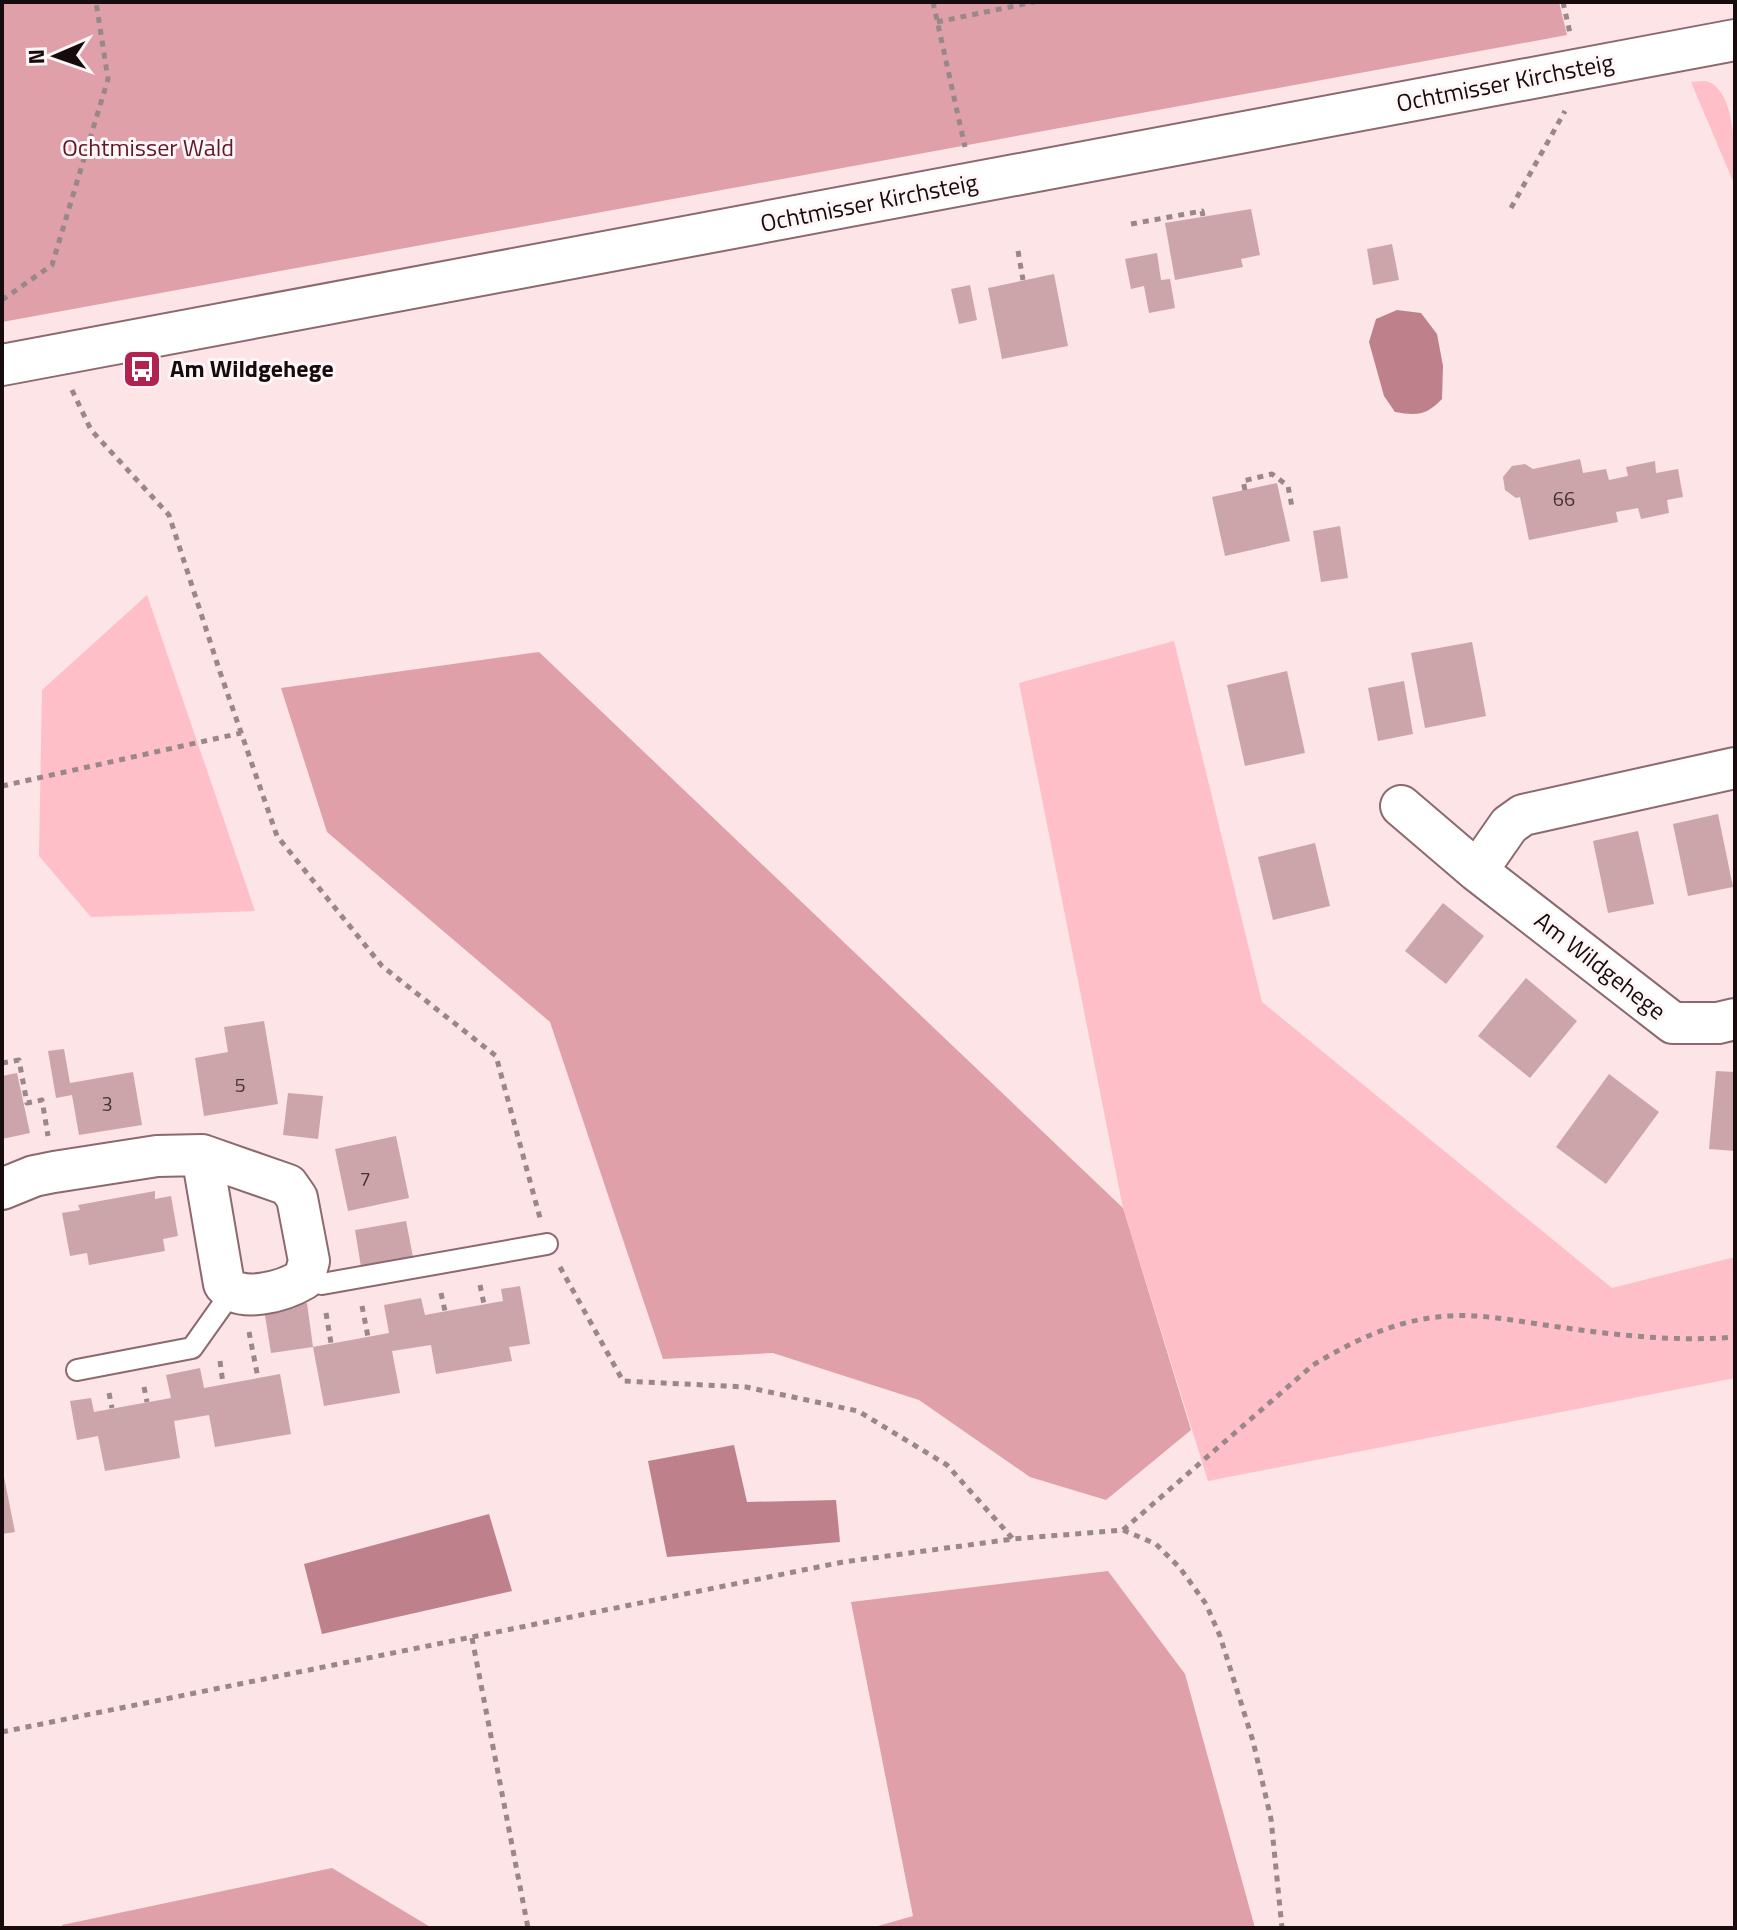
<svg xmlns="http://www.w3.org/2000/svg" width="1737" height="1930" font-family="'Titillium Web',sans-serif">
<rect width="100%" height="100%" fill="#fce4e7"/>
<!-- green -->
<path fill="#febfc9" d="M 1706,81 C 1737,90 1735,156 1735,186 L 1691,82 Z
M 147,595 L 255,911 L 91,917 L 39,856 L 42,690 Z
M 1174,641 L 1262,1002 L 1612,1288 L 1735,1257 L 1735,1378 L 1208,1481 L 1123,1208 L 1019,683 Z"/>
<!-- forest -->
<path fill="#dfa0aa" d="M 2,2 L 1559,2 L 1567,35 L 2,322 Z
M 539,652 L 1123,1208 L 1191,1430 L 1106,1500 L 1030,1477 L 919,1400 L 773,1353 L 663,1359 L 550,1022 L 327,832 L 281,688 Z
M 1108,1571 L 1185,1674 L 1255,1928 L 871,1928 L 913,1916 L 851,1602 Z
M 332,1868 L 432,1928 L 62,1928 L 62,1925 Z"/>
<!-- water -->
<path fill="#be818b" d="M 1397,310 L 1421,313 L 1437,334 L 1443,366 L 1442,399 C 1427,415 1417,416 1395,412 L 1384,396 L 1369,342 L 1376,319 Z
M 734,1445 L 747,1502 L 836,1500 L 840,1542 L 667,1557 L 648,1461 Z
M 489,1514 L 512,1591 L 322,1634 L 304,1564 Z"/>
<!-- building -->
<path fill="#cba5aa" d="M 1251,209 L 1260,255 L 1241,259 L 1243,267 L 1175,280 L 1165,223 Z
M 1392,244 L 1399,280 L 1373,285 L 1367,249 Z
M 1157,253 L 1161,280 L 1170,279 L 1175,308 L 1149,313 L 1144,286 L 1131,289 L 1125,259 Z
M 1054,274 L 1068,346 L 1002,359 L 988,288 Z
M 970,285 L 977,320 L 959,324 L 951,289 Z
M 1580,459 L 1583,473 L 1606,469 L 1609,480 L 1628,476 L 1626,467 L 1655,461 L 1656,473 L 1678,469 L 1683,497 L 1667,500 L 1669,513 L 1641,519 L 1638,508 L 1616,512 L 1618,522 L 1529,540 L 1520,497 L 1516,498 L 1505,490 L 1503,477 L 1512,466 L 1525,464 L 1533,469 Z
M 1277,483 L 1290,541 L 1225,556 L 1212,497 Z
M 1340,526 L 1348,578 L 1321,582 L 1313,531 Z
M 1472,642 L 1486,716 L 1425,728 L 1411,653 Z
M 1287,671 L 1305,753 L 1245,766 L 1227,685 Z
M 1404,681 L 1413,734 L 1378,741 L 1368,688 Z
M 1718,814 L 1733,887 L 1688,896 L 1673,824 Z
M 1638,831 L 1654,904 L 1608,913 L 1593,841 Z
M 1315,843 L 1330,906 L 1273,920 L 1258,857 Z
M 1443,903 L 1484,936 L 1446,984 L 1405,951 Z
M 1526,978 L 1577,1021 L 1530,1078 L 1478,1036 Z
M 264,1021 L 278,1104 L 204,1116 L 195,1058 L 228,1052 L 224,1027 Z
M 64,1049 L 70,1083 L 133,1072 L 142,1125 L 79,1135 L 72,1095 L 56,1098 L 48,1051 Z
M 1716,1071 L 1735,1072 L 1735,1151 L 1709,1149 Z
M 17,1073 L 30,1133 L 2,1139 L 2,1076 Z
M 1609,1074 L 1659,1112 L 1606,1184 L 1556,1147 Z
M 288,1093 L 323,1096 L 318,1139 L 283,1135 Z
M 396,1136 L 409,1198 L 348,1211 L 335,1149 Z
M 155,1191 L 155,1199 L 171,1196 L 178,1236 L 163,1239 L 165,1251 L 89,1265 L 87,1253 L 70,1256 L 62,1213 L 80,1210 L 78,1205 Z
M 406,1221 L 413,1257 L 361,1267 L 355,1230 Z
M 520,1286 L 530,1344 L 509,1347 L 512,1361 L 436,1374 L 431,1345 L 392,1351 L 400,1393 L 324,1406 L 313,1347 L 389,1333 L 384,1305 L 421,1298 L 425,1315 L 503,1301 L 501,1289 Z
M 307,1303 L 313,1347 L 271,1353 L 264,1309 Z
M 200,1368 L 204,1388 L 280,1374 L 291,1434 L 215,1447 L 209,1415 L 174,1421 L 180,1458 L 105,1471 L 98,1436 L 77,1440 L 70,1401 L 91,1398 L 94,1412 L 171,1398 L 166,1375 Z
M 2,1467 L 15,1532 L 2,1534 Z"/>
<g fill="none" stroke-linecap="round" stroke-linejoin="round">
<defs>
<path id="lane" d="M 304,1279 L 322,1284 L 547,1244
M 77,1370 L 192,1348 L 231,1293"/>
<path id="street" d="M 2,365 L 1735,40
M 1735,768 L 1523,815 L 1509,825 L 1477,871 L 1673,1023 L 1718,1023 L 1735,1019
M 1401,806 L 1477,871
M 2,1189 L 34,1176 L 54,1172 L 157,1156 L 202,1155 L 288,1185 L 297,1198 L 309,1261 L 304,1279 C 284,1291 241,1304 224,1284 L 202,1155"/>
</defs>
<!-- lane casing -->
<use href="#lane" stroke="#8c696e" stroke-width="24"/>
<!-- street casing -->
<use href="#street" stroke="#8c696e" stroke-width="44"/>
<!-- path -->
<path stroke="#9a878a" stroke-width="5" stroke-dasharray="6 6" stroke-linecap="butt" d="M 933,2 L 965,147
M 1563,2 L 1570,33
M 937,22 L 1034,2
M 1511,208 L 1565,111
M 1131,224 L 1202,211 L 1203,216
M 1018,251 L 1023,280
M 2,300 L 52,265 L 108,79 L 96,2
M 72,390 L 91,430 L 169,515 L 220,672 L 277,836 L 382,966 L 496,1056 L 540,1218
M 1245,490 L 1243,481 L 1272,474 L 1288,486 L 1292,507
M 2,786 L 241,733
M 2,1063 L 19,1060 L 27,1103 L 42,1100 L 48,1136
M 560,1267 L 623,1381 L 746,1387 L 858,1411 L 947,1465 L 1013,1539
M 480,1285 L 484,1304
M 441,1293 L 445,1311
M 362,1306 L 368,1337
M 326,1313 L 331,1343
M 249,1332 L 258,1378
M 220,1361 L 223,1384
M 144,1387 L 147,1402
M 109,1393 L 112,1408
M 1123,1530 L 1313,1365 C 1351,1342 1392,1322 1437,1317 C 1475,1312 1515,1321 1552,1326 C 1614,1335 1673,1342 1735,1337
M 472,1638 L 528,1928
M 2,1732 L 843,1562 L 1013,1539 L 1123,1530 L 1156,1544 L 1180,1568 L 1206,1604 L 1220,1636 L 1253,1741 L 1271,1819 L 1282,1928"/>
<!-- lane -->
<use href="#lane" stroke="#fff" stroke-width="20"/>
<!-- street -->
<use href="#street" stroke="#fff" stroke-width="40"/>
</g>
<!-- icons -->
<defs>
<symbol id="bus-square" viewBox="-11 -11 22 22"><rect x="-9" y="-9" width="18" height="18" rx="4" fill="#b22250" stroke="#fef6f7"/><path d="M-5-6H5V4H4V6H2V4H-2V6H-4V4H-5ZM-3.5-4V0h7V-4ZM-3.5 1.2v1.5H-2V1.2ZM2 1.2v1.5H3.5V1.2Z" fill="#fff"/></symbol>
</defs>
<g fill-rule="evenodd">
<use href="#bus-square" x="120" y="347" width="44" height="44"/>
</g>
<g text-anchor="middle" stroke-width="6" stroke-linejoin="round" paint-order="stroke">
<!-- number labels -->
<g font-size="20" fill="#453235">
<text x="1564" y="506">66</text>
<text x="240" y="1092">5</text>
<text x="107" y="1111">3</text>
<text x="365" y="1186">7</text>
</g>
<!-- street labels -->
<g font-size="24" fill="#180b0e" stroke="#fef6f7">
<text transform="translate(1505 83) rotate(-11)" y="8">Ochtmisser Kirchsteig</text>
<text transform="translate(869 203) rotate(-11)" y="8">Ochtmisser Kirchsteig</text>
<text transform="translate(1600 966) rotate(38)" y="8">Am Wildgehege</text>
</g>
<!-- park labels -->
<g font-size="24" fill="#60162b" stroke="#fef6f7">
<text x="148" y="156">Ochtmisser Wald</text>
</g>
<!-- poi labels -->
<g font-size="24" font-weight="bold" fill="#180b0e" stroke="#fef6f7" text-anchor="start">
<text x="170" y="377">Am Wildgehege</text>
</g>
</g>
<!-- border -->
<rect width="1737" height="1930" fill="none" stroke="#180b0e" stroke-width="8"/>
<!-- north arrow -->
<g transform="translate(56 56) rotate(268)" stroke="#fef6f7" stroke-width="6" paint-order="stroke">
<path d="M0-6L14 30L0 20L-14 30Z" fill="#180b0e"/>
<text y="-12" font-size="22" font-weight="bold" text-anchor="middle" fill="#180b0e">N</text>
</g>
</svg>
